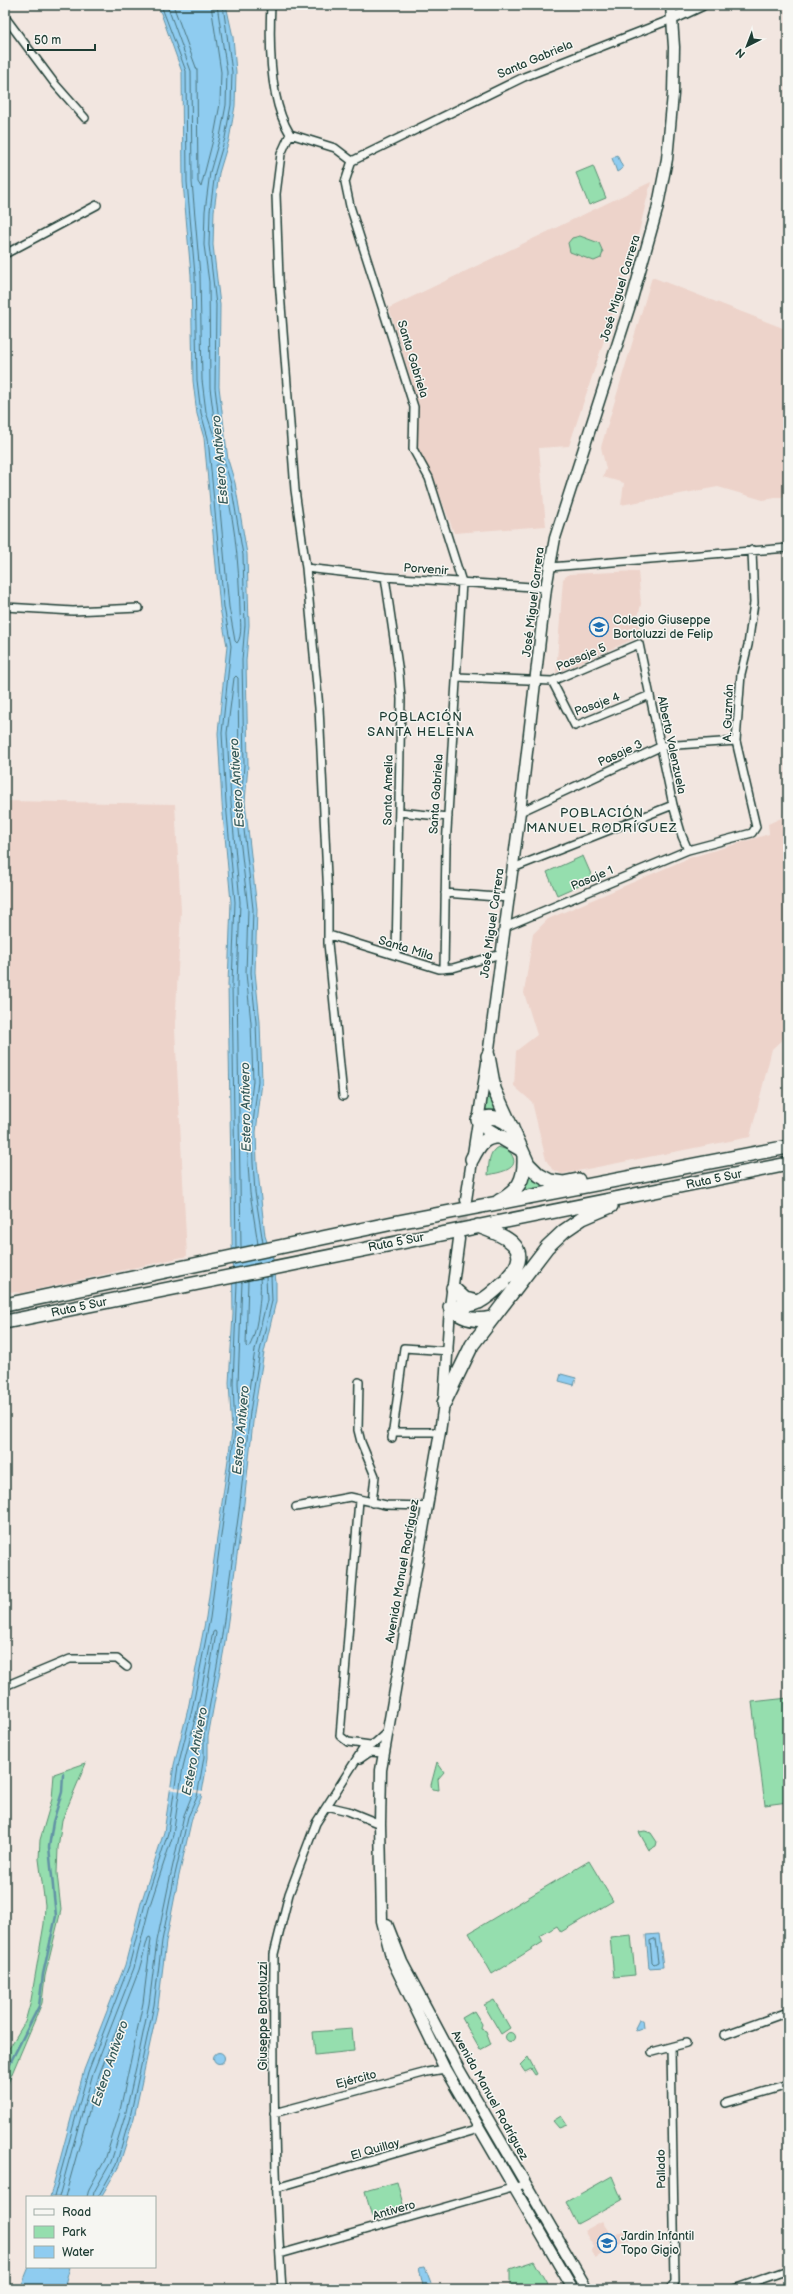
<svg xmlns="http://www.w3.org/2000/svg" width="793" height="2294" font-family="'Balsamiq Sans',sans-serif">
<rect width="100%" height="100%" fill="#f2e6e0"/>
<filter id="ink" filterUnits="userSpaceOnUse"><feTurbulence type="fractalNoise" baseFrequency=".025" numOctaves="2"/><feDisplacementMap in="SourceGraphic" scale="8" xChannelSelector="R" yChannelSelector="G"/><feConvolveMatrix kernelMatrix="1 2 1 2 8 2 1 2 1" color-interpolation-filters="sRGB"/></filter>
<g filter="url(#ink)">
<!-- built -->
<path fill="#edd3ca" d="M 651,182 L 636,244 L 569,446 L 539,448 L 546,526 L 454,533 L 435,482 L 419,452 L 417,440 L 419,406 L 389,308 Z
M 652,277 L 788,330 L 788,496 L 763,500 L 718,487 L 621,505 L 624,483 L 603,477 L 606,469 L 601,447 Z
M 638,571 L 641,604 L 638,617 L 641,636 L 556,673 L 563,579 L 569,574 Z
M 5,801 L 175,804 L 181,911 L 175,1029 L 187,1256 L 21,1293 L 5,1291 Z
M 788,815 L 788,1034 L 772,1049 L 750,1137 L 562,1174 L 552,1169 L 546,1160 L 532,1102 L 514,1086 L 516,1051 L 537,1035 L 524,993 L 533,934 L 548,919 L 689,858 L 769,834 L 768,824 Z
M 602,2221 L 612,2237 L 625,2230 L 630,2239 L 595,2258 L 591,2252 L 594,2247 L 584,2231 Z"/>
<!-- green -->
<path fill="#95deae" stroke="#5a8e71" d="M 593,166 L 606,198 L 589,205 L 576,173 Z
M 580,236 L 599,243 L 603,252 L 601,258 L 594,261 L 570,252 L 568,243 L 572,238 Z
M 583,856 L 593,879 L 557,895 L 547,872 Z
M 487,1083 L 505,1119 L 484,1114 Z
M 498,1147 L 508,1150 C 525,1169 501,1172 488,1175 C 489,1165 488,1152 498,1147 Z
M 527,1170 L 554,1186 L 514,1194 Z
M 788,1698 L 788,1802 L 765,1805 L 752,1702 Z
M 437,1762 L 444,1772 L 438,1779 L 439,1790 L 432,1789 L 431,1785 Z
M 86,1763 L 62,1820 L 58,1848 L 57,1873 L 61,1910 L 45,1976 L 42,2003 L 5,2090 L 5,2055 L 25,2022 L 31,2000 L 44,1924 L 45,1905 L 39,1859 L 40,1840 L 52,1799 L 54,1774 Z
M 645,1831 L 651,1833 L 657,1842 L 656,1846 L 649,1850 L 639,1832 Z
M 589,1861 L 613,1901 L 561,1932 L 557,1926 L 540,1936 L 543,1942 L 492,1974 L 469,1933 Z
M 631,1935 L 635,1975 L 614,1977 L 610,1937 Z
M 494,2000 L 510,2028 L 501,2034 L 484,2005 Z
M 474,2011 L 482,2024 L 481,2029 L 486,2031 L 491,2044 L 480,2050 L 462,2018 Z
M 352,2029 L 354,2051 L 315,2055 L 313,2032 Z
M505.5 2037a4.5 4.5 0 1 1 9 0a4.5 4.5 0 1 1-9 0Z
M 528,2057 L 537,2074 L 535,2075 L 531,2069 L 525,2072 L 520,2065 Z
M 561,2116 L 567,2125 L 559,2128 L 553,2121 Z
M 612,2176 L 622,2200 L 577,2224 L 566,2202 Z
M 397,2182 L 404,2208 L 372,2217 L 365,2191 Z
M 534,2261 L 550,2289 L 510,2289 L 510,2269 Z"/>
<!-- water -->
<path fill="#8fccf0" stroke="#6293a5" d="M 158,5 L 226,5 L 233,37 L 236,72 L 235,106 L 229,140 L 219,173 L 214,211 L 213,245 L 220,305 L 219,387 L 228,460 L 235,483 L 247,554 L 249,625 L 246,661 L 248,765 L 245,802 L 257,909 L 255,972 L 260,1022 L 262,1082 L 256,1132 L 257,1163 L 265,1236 L 273,1259 L 276,1282 L 276,1301 L 264,1352 L 254,1413 L 243,1512 L 224,1649 L 208,1737 L 208,1758 L 201,1798 L 192,1818 L 178,1880 L 166,1942 L 158,2006 L 134,2118 L 119,2166 L 101,2197 L 50,2197 L 84,2070 L 125,1965 L 141,1903 L 164,1832 L 174,1765 L 188,1709 L 206,1617 L 232,1431 L 229,1383 L 233,1314 L 232,1235 L 228,984 L 231,902 L 222,803 L 218,733 L 227,646 L 220,608 L 204,438 L 197,414 L 193,381 L 191,275 L 183,182 L 182,72 Z
M 617,155 L 623,168 L 617,172 L 612,158 Z
M 561,1374 L 576,1378 L 574,1385 L 559,1381 Z
M 659,1934 L 663,1967 L 649,1968 L 646,1935 Z
M 639,2020 L 643,2020 L 644,2028 L 636,2031 L 635,2028 Z
M213.5 2058a5.5 5.5 0 1 1 11 0a5.5 5.5 0 1 1-11 0Z
M 29,2267 L 70,2267 L 64,2289 L 20,2289 Z
M 425,2267 L 431,2283 L 423,2286 L 419,2268 Z"/>
<!-- pier -->
<path fill="#f2e6e0" d="M 168,1786 L 204,1791 L 204,1794 L 167,1789 Z"/>
<g fill="none" stroke-linecap="round" stroke-linejoin="round">
<!-- shore -->
<path stroke="#4c767f" stroke-width="1" d="M 161,5 L 186,71 L 187,182 L 195,275 L 197,380 L 201,413 L 208,438 L 224,607 L 231,646 L 222,733 L 226,803 L 235,902 L 232,984 L 236,1248
M 167,5 L 191,71 L 192,182 L 200,275 L 202,380 L 206,412 L 214,436 L 216,434 L 210,388 L 209,282 L 204,245 L 205,211 L 210,172 L 220,137 L 226,105 L 227,72 L 217,5
M 173,5 L 197,70 L 198,182 L 201,187 L 214,136 L 220,104 L 221,72 L 211,5
M 223,5 L 232,72 L 231,105 L 225,138 L 215,172 L 210,211 L 209,245 L 216,305 L 215,388 L 224,461 L 231,484 L 243,555 L 245,625 L 242,660 L 244,765 L 241,803 L 253,909 L 251,973 L 256,1022 L 258,1081 L 252,1132 L 253,1163 L 255,1192 L 263,1243
M 218,464 L 220,465 C 234,512 239,561 240,610 C 240,619 243,636 237,643 L 235,641 L 229,607 L 216,466 Z
M 241,1247 L 237,984 L 240,902 L 231,802 L 227,733 L 234,678 L 236,676 L 238,678 L 239,765 L 236,803 L 248,909 L 246,973 L 251,1023 L 253,1081 L 247,1132 L 248,1164 L 250,1193 L 258,1244
M 248,1281 L 246,1346 L 248,1348 C 257,1338 262,1292 260,1278
M 242,1282 L 238,1383 L 240,1421 L 242,1423 L 244,1422 L 255,1350 L 267,1300 L 266,1277
M 655,1939 L 658,1962 L 654,1964 L 652,1962 L 650,1941 Z
M 54,2197 L 88,2072 L 129,1966 L 145,1904 L 168,1833 L 178,1766 L 192,1710 L 210,1618 L 235,1431 L 233,1383 L 237,1283
M 59,2197 L 93,2073 L 134,1968 L 150,1905 L 173,1835 L 183,1767 L 197,1711 L 213,1632 L 215,1631 L 216,1633 L 199,1735 L 199,1757 L 192,1795 L 184,1815 L 170,1878 L 157,1941 L 149,2004 L 137,2063 L 125,2116 L 111,2162 L 94,2192 L 93,2197
M 65,2197 L 99,2075 L 139,1970 L 148,1938 L 150,1937 L 151,1939 L 143,2003 L 119,2115 L 105,2160 L 89,2189 L 87,2197
M 98,2197 L 116,2165 L 130,2117 L 154,2005 L 162,1941 L 174,1879 L 188,1817 L 197,1797 L 204,1757 L 204,1736 L 220,1649 L 239,1511 L 250,1412 L 260,1351 L 272,1301 L 271,1276"/>
<!-- stream -->
<path stroke="#6293a5" stroke-width="2.5" d="M 5,2073 L 39,2006 L 43,1974 L 56,1916 L 49,1847 L 53,1822 L 62,1792 L 63,1774"/>
<!-- secondary-tunnel -->
<path stroke="#c8c4be" stroke-width="10" stroke-dasharray="10 5" stroke-linecap="butt" d="M 459,1237 L 465,1203"/>
<defs>
<path id="street" d="M 271,5 C 269,44 269,100 290,134 L 335,148 L 352,161
M 5,17 L 55,84 L 85,118
M 290,134 L 281,154 L 276,194 L 279,279 L 295,490 L 306,568 L 319,708 L 328,898 L 328,943 L 343,1096
M 5,254 L 97,205
M 550,567 L 788,548
M 306,568 L 385,577 L 546,588
M 385,577 L 399,673 L 401,699 L 396,955
M 5,607 L 73,611 L 139,608
M 457,677 L 552,681 L 639,644 L 673,805 L 682,836 L 688,850
M 552,681 L 575,726 L 650,695
M 399,812 L 448,817
M 520,812 L 662,746 L 736,741
M 513,868 L 673,805
M 445,893 L 509,898
M 505,927 L 688,850 L 752,833 L 756,827 L 736,741 L 741,674 L 748,645 L 754,603 L 752,550
M 329,935 L 439,969 L 453,968 L 501,954
M 444,969 L 446,847 L 462,582 L 429,478 L 413,449 L 414,407 L 350,206 L 345,182 L 352,161 L 524,77 L 672,19
M 359,1382 L 358,1430 L 361,1442 L 375,1476 L 372,1503
M 392,1432 L 440,1432
M 392,1438 L 404,1348 L 449,1351
M 359,1500 L 340,1736 L 348,1742 L 370,1745
M 296,1507 L 350,1497 L 386,1505 L 428,1506
M 5,1686 L 70,1659 L 117,1659 L 127,1667
M 360,1759 L 370,1752 L 383,1753
M 327,1806 L 348,1811 L 380,1824
M 724,2035 L 788,2012
M 652,2052 L 686,2043
M 726,2103 L 788,2085
M 274,2113 L 427,2072 L 445,2069
M 276,2188 L 479,2129
M 280,2254 L 526,2184
M 282,2289 C 274,2178 273,2066 274,1954 L 289,1894 L 316,1823 L 363,1749 L 375,1743 L 386,1733
M 670,2289 L 675,2282 L 671,2047
M 734,2289 L 788,2270"/>
<path id="secondary" d="M 672,19 L 702,5
M 466,1200 L 488,1056 L 520,812 L 546,588 L 555,538 L 632,299 L 657,210 L 667,159 L 673,94 L 674,47 L 671,5
M 459,1239 L 450,1307 L 444,1403 L 440,1432 L 381,1770 L 380,1824 L 382,1921 L 392,1960 L 445,2069 L 573,2289
M 387,1924 L 402,1962 L 460,2071 L 587,2289"/>
<path id="highway" d="M 488,1056 L 494,1089 L 528,1164 L 539,1175 L 550,1181 L 563,1183 L 578,1180
M 512,1128 C 503,1118 490,1114 478,1120 L 488,1130 L 520,1149
M 472,1159 C 479,1145 485,1135 502,1137
M 499,1201 C 518,1191 525,1180 524,1158
M 478,1226 C 501,1234 537,1247 508,1277
M 453,1288 L 465,1299 L 479,1302
M 5,1305 L 393,1223 L 788,1147
M 450,1307 C 478,1306 484,1301 503,1283
M 450,1307 C 462,1319 475,1322 491,1318
M 5,1322 L 788,1164
M 444,1403 L 472,1345 L 547,1247 L 564,1231 L 583,1218 L 611,1206"/>
</defs>
<!-- street casing -->
<use href="#street" stroke="#1f3d34" stroke-width="10"/>
<!-- secondary casing -->
<use href="#secondary" stroke="#1f3d34" stroke-width="13"/>
<!-- highway casing -->
<use href="#highway" stroke="#1f3d34" stroke-width="16"/>
<!-- street -->
<use href="#street" stroke="#f6f6f2" stroke-width="7"/>
<!-- secondary -->
<use href="#secondary" stroke="#f6f6f2" stroke-width="10"/>
<!-- highway -->
<use href="#highway" stroke="#f6f6f2" stroke-width="13"/>
</g>
</g>
<!-- icons -->
<defs>
<symbol id="school-ring" viewBox="-11 -11 22 22"><circle r="9.5" fill="#f6f6f2" stroke="#1f6fb2" stroke-width="1.5"/><path d="M0-5L7-2L0 1L-7-2ZM-4 1L0 2.5L4 1V4Q0 6-4 4Z" fill="#1f6fb2"/></symbol>
</defs>
<g fill-rule="evenodd">
<use href="#school-ring" x="588" y="616" width="22" height="22"/>
<use href="#school-ring" x="596" y="2232" width="22" height="22"/>
</g>
<g text-anchor="middle" stroke-width="3" stroke-linejoin="round" paint-order="stroke">
<!-- street labels -->
<g font-size="12" fill="#1f3d34" stroke="#f6f6f2">
<text transform="translate(535 59) rotate(-23)" y="4">Santa Gabriela</text>
<text transform="translate(620 288) rotate(-73)" y="4">José Miguel Carrera</text>
<text transform="translate(413 359) rotate(73)" y="4">Santa Gabriela</text>
<text transform="translate(426 569) rotate(4)" y="4">Porvenir</text>
<text transform="translate(533 602) rotate(-83)" y="4">José Miguel Carrera</text>
<text transform="translate(581 657) rotate(-23)" y="4">Passaje 5</text>
<text transform="translate(597 704) rotate(-20)" y="4">Pasaje 4</text>
<text transform="translate(728 713) rotate(-88)" y="4">A. Guzmán</text>
<text transform="translate(672 745) rotate(78)" y="4">Alberto Valenzuela</text>
<text transform="translate(620 753) rotate(-25)" y="4">Pasaje 3</text>
<text transform="translate(388 790) rotate(-89)" y="4">Santa Amelia</text>
<text transform="translate(436 794) rotate(-86)" y="4">Santa Gabriela</text>
<text transform="translate(592 878) rotate(-23)" y="4">Pasaje 1</text>
<text transform="translate(492 923) rotate(-82)" y="4">José Miguel Carrera</text>
<text transform="translate(406 948) rotate(17)" y="4">Santa Mila</text>
<text transform="translate(714 1179) rotate(-12)" y="4">Ruta 5 Sur</text>
<text transform="translate(396 1242) rotate(-11)" y="4">Ruta 5 Sur</text>
<text transform="translate(79 1307) rotate(-12)" y="4">Ruta 5 Sur</text>
<text transform="translate(402 1571) rotate(-80)" y="4">Avenida Manuel Rodríguez</text>
<text transform="translate(263 2016) rotate(-90)" y="4">Giuseppe Bortoluzzi</text>
<text transform="translate(356 2079) rotate(-15)" y="4">Ejército</text>
<text transform="translate(490 2095) rotate(61)" y="4">Avenida Manuel Rodríguez</text>
<text transform="translate(375 2149) rotate(-16)" y="4">El Quillay</text>
<text transform="translate(661 2169) rotate(-91)" y="4">Pallado</text>
<text transform="translate(394 2210) rotate(-16)" y="4">Antivero</text>
</g>
<!-- poi labels -->
<g font-size="12" fill="#1f3d34" stroke="#f6f6f2" text-anchor="start">
<text x="613" y="624">Colegio Giuseppe<tspan x="613" dy="14">Bortoluzzi de Felip</tspan></text>
<text x="621" y="2240">Jardin Infantil<tspan x="621" dy="14">Topo Gigio</tspan></text>
</g>
<!-- water labels -->
<g font-size="13" font-style="italic" fill="#355a5a" stroke="#f6f6f2">
<text transform="translate(219 460) rotate(-95)" y="5">Estero Antivero</text>
<text transform="translate(236 783) rotate(-94)" y="5">Estero Antivero</text>
<text transform="translate(245 1107) rotate(-91)" y="5">Estero Antivero</text>
<text transform="translate(240 1430) rotate(-85)" y="5">Estero Antivero</text>
<text transform="translate(194 1751) rotate(-79)" y="5">Estero Antivero</text>
<text transform="translate(109 2063) rotate(-71)" y="5">Estero Antivero</text>
</g>
<!-- neighbourhood labels -->
<g font-size="13" letter-spacing="1" fill="#1f3d34" stroke="#f6f6f2">
<text x="421" y="721">POBLACIÓN<tspan x="421" dy="15">SANTA HELENA</tspan></text>
<text x="602" y="817">POBLACIÓN<tspan x="602" dy="15">MANUEL RODRÍGUEZ</tspan></text>
</g>
</g>
<!-- margin -->
<rect width="793" height="2294" fill="none" stroke="#f6f6f2" stroke-width="20"/>
<rect x="10" y="10" width="773" height="2274" fill="none" stroke="#1f3d34" stroke-width="1.5" filter="url(#ink)"/>
<!-- legend -->
<rect x="26" y="2196" width="130" height="72" fill="#f6f6f2" stroke="#a0aca6"/>
<rect x="34" y="2209" width="20" height="6" fill="#f6f6f2" stroke="#a0aca6"/>
<text x="62" y="2216" font-size="12" fill="#1f3d34">Road</text>
<rect x="34" y="2226" width="20" height="12" fill="#95deae" stroke="#a0aca6"/>
<text x="62" y="2236" font-size="12" fill="#1f3d34">Park</text>
<rect x="34" y="2246" width="20" height="12" fill="#8fccf0" stroke="#a0aca6"/>
<text x="62" y="2256" font-size="12" fill="#1f3d34">Water</text>
<!-- north arrow -->
<g transform="translate(747 46) rotate(222)" stroke="#f6f6f2" stroke-width="3" paint-order="stroke">
<path d="M0-3L7 15L0 10L-7 15Z" fill="#1f3d34"/>
<text y="-6" font-size="11" font-weight="bold" text-anchor="middle" fill="#1f3d34">N</text>
</g>
<!-- scale -->
<path d="M28 44v6h67v-6" fill="none" stroke="#1f3d34" stroke-width="2"/>
<text x="34" y="44" font-size="12" fill="#1f3d34" stroke="#f6f6f2" stroke-width="3" paint-order="stroke">50 m</text>
</svg>
